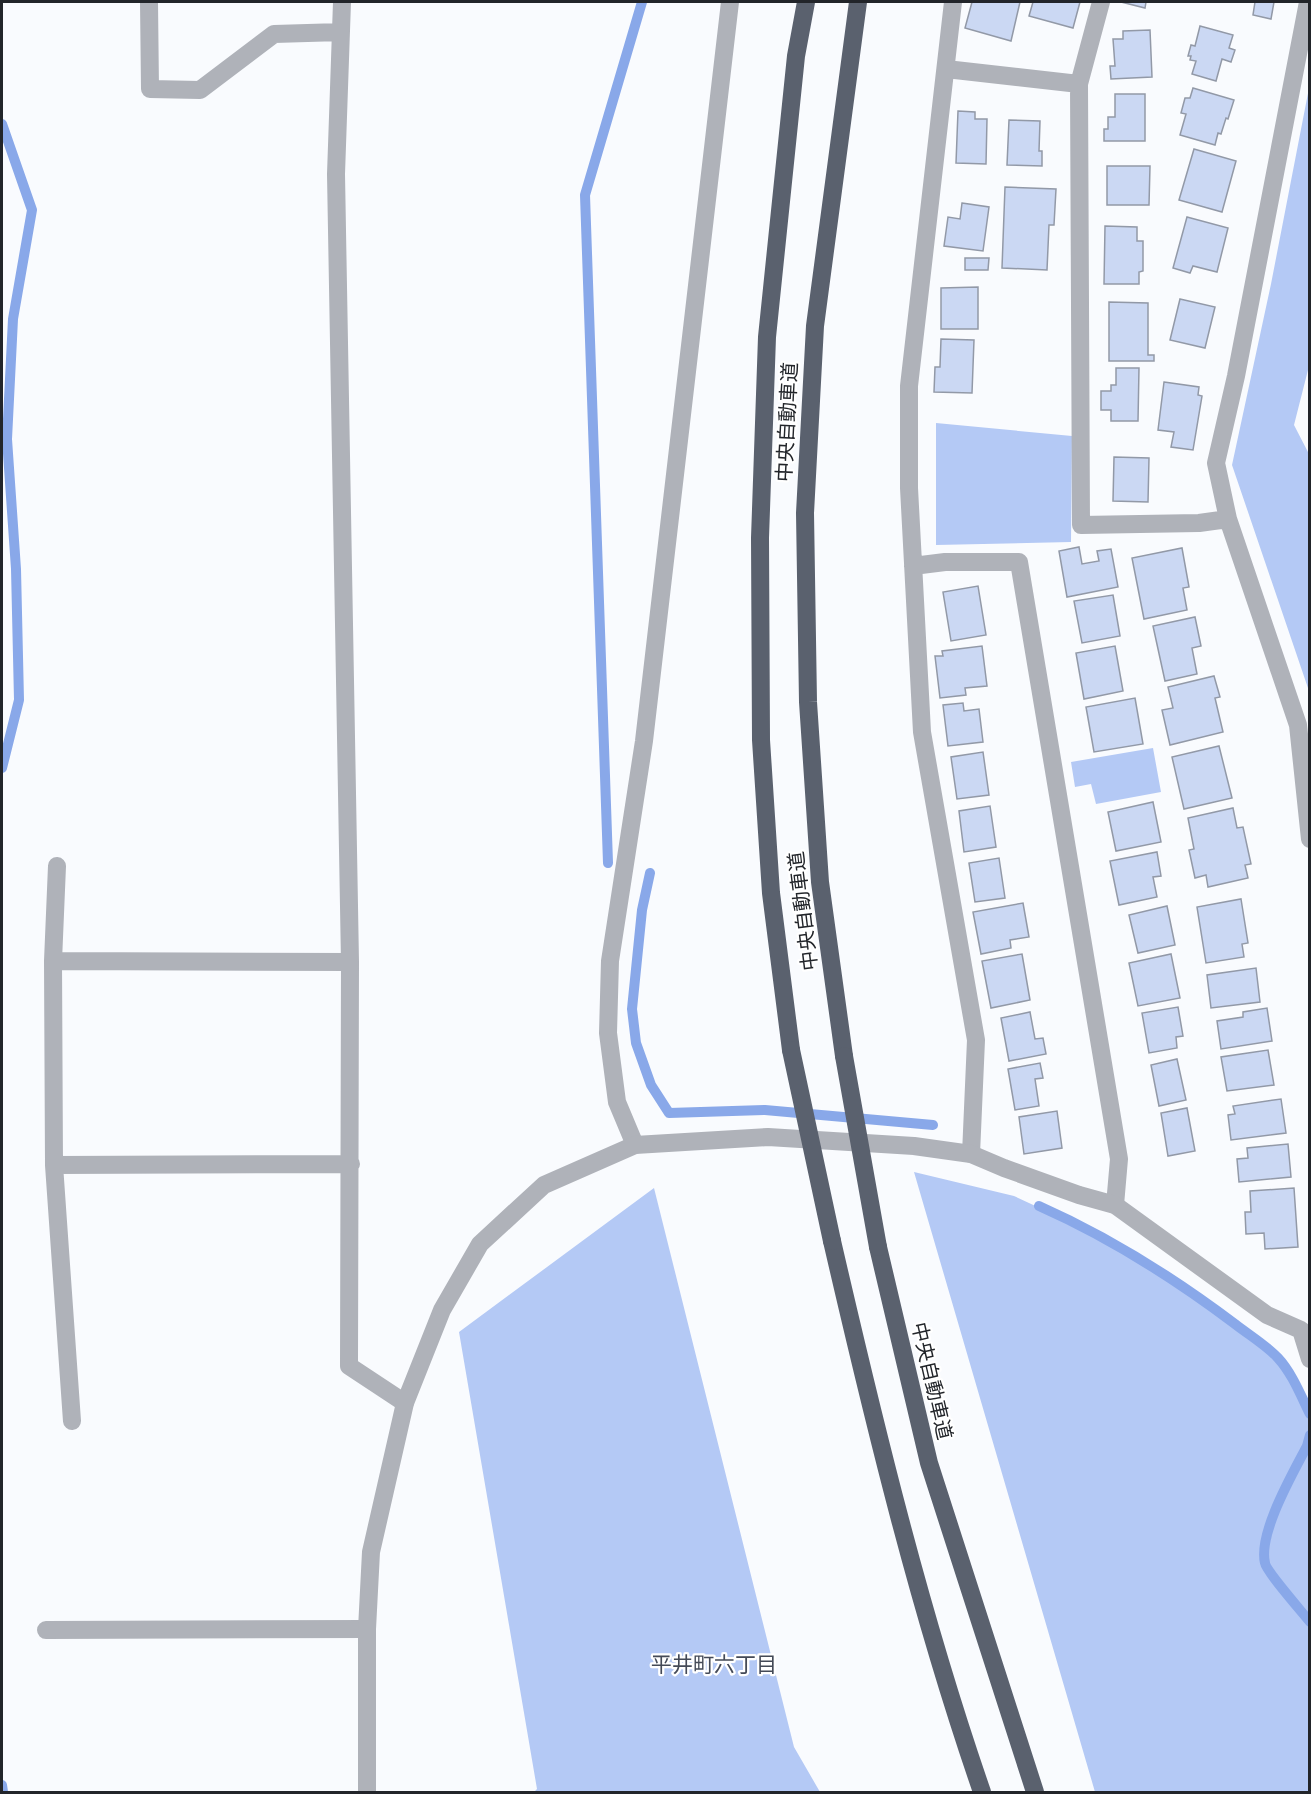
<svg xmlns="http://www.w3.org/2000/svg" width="1311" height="1794" font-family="Barlow,'Noto Sans JP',sans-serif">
<rect width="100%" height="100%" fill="#f9fbfe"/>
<!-- green -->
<path fill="#b4c9f5" d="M 1309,88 L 1309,366 L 1294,425 L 1309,454 L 1309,691 L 1232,465 L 1271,284 Z
M 936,423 L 1072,436 L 1071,542 L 936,545 Z
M 1153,748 L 1161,792 L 1096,804 L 1091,784 L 1075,787 L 1071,762 Z
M 914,1172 L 1014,1196 L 1083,1228 L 1136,1258 L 1193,1293 L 1277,1359 L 1309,1412 L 1309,1792 L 1095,1792 Z
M 654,1188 L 794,1747 L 820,1792 L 534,1792 L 537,1789 L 459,1332 Z"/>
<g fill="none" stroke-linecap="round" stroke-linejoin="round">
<!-- stream -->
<path stroke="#89a8e9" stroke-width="10" d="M 2,124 L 32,210 L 13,319 L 7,439 L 16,569 L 19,700 L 2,768
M 608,863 L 585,195 L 642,2
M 650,873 L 642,910 L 632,1009 L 636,1043 L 651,1085 L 669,1113 L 765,1110 L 933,1125
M 1039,1206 C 1109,1237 1174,1278 1235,1324 C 1249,1335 1266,1345 1278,1358 C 1292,1373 1301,1396 1310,1414
M 1310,1435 L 1307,1446 C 1293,1473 1258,1533 1265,1563 C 1266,1571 1302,1612 1310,1622
M 2,1785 L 3,1792"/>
</g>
<!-- building -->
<path fill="#cbd8f3" stroke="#9299a7" stroke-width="1.5" d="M 972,2 L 1020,2 L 1011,41 L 965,28 Z
M 1033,2 L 1080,2 L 1073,28 L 1029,16 Z
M 1121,2 L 1146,2 L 1145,8 Z
M 1255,2 L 1274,2 L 1271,19 L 1253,15 Z
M 1200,26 L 1233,35 L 1229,48 L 1235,50 L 1231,62 L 1222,59 L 1216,81 L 1192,74 L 1196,61 L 1190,60 L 1191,56 L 1188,56 L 1191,45 L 1195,46 Z
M 1150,30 L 1152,77 L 1111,79 L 1110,66 L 1115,66 L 1113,39 L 1123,39 L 1123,31 Z
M 1193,88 L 1234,100 L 1228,119 L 1226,118 L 1221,134 L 1218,133 L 1215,145 L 1180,135 L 1186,114 L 1181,113 L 1185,98 L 1190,98 Z
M 1115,94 L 1145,94 L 1145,141 L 1104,141 L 1104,129 L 1108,129 L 1108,117 L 1115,117 Z
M 958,111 L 975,112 L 975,119 L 987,119 L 986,164 L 956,163 Z
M 1009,120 L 1040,121 L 1039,151 L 1042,151 L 1042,166 L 1007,165 Z
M 1194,149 L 1236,161 L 1222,212 L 1179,200 Z
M 1107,166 L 1150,166 L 1149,205 L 1107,205 Z
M 1005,187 L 1056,189 L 1054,225 L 1049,225 L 1047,270 L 1002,268 Z
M 962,203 L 989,207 L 983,251 L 944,246 L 948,217 L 960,219 Z
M 1187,217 L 1228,228 L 1217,272 L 1193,266 L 1190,273 L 1173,268 Z
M 1105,226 L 1137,227 L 1137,241 L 1143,241 L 1143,271 L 1139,272 L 1139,284 L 1104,284 Z
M 965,258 L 989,258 L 988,270 L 965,270 Z
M 978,287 L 978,329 L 941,329 L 941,288 Z
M 1180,299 L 1215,307 L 1205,348 L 1170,340 Z
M 1109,302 L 1148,303 L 1148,355 L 1154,355 L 1154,361 L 1109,361 Z
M 941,339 L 974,340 L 972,393 L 934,392 L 935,367 L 940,367 Z
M 1116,368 L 1139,368 L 1138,421 L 1111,421 L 1111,410 L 1101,410 L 1101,391 L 1111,391 L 1111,385 L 1116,385 Z
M 1164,382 L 1199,387 L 1198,395 L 1202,396 L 1193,450 L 1171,447 L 1174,432 L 1158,430 Z
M 1114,457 L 1149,458 L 1148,502 L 1113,501 Z
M 1079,547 L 1082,564 L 1099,561 L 1097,551 L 1111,549 L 1118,587 L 1067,597 L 1059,551 Z
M 1182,548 L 1189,587 L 1183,588 L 1187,610 L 1144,619 L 1132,558 Z
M 978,586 L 986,635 L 951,641 L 943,592 Z
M 1113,595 L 1120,636 L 1082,643 L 1074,601 Z
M 1195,617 L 1201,646 L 1192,648 L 1197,674 L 1165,681 L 1153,626 Z
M 982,646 L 987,686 L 965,688 L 966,695 L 940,698 L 935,656 L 943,656 L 942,651 Z
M 1115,646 L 1123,691 L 1084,699 L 1076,653 Z
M 1214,676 L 1220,697 L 1215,698 L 1223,732 L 1170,745 L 1162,710 L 1173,708 L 1168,687 Z
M 1135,698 L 1143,744 L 1094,752 L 1086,707 Z
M 963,703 L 964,711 L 979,709 L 983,742 L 948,746 L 943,705 Z
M 1219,746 L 1232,798 L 1184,809 L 1172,757 Z
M 983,752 L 989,795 L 957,799 L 951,757 Z
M 1153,802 L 1161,842 L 1116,851 L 1108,812 Z
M 990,806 L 996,847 L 964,852 L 959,811 Z
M 1233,808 L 1237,828 L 1243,827 L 1251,864 L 1245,865 L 1248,878 L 1208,887 L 1206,875 L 1195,878 L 1189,850 L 1194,849 L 1188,818 Z
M 1157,852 L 1161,876 L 1153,877 L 1157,897 L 1119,905 L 1110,861 Z
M 999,858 L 1005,898 L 975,902 L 969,863 Z
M 1241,899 L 1248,943 L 1242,944 L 1244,957 L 1206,963 L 1197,907 Z
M 1023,903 L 1029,937 L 1010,940 L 1011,948 L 981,954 L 973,912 Z
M 1167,906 L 1175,945 L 1138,953 L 1129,915 Z
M 1022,954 L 1030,1000 L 991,1008 L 982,961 Z
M 1171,954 L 1180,998 L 1138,1006 L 1129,963 Z
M 1256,968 L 1260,1002 L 1211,1008 L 1207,975 Z
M 1178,1007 L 1183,1036 L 1176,1037 L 1177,1048 L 1149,1053 L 1142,1013 Z
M 1267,1008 L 1272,1041 L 1221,1049 L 1217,1021 L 1243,1017 L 1243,1012 Z
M 1030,1012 L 1035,1039 L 1043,1038 L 1046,1054 L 1009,1061 L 1001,1018 Z
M 1268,1050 L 1274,1085 L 1227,1091 L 1221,1057 Z
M 1177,1059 L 1186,1100 L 1159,1106 L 1151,1065 Z
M 1040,1063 L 1043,1078 L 1035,1079 L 1039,1106 L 1015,1110 L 1008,1069 Z
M 1281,1099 L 1286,1133 L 1231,1140 L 1228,1115 L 1235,1114 L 1233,1106 Z
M 1187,1108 L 1195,1151 L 1168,1156 L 1161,1113 Z
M 1057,1111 L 1062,1148 L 1024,1154 L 1019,1117 Z
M 1288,1144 L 1291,1177 L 1239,1182 L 1237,1159 L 1248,1158 L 1247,1148 Z
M 1294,1188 L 1298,1247 L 1265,1249 L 1264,1233 L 1246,1234 L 1245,1212 L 1251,1212 L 1250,1191 Z"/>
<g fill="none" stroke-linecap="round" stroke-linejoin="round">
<!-- minor -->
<path stroke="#afb2b9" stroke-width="18" d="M 149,2 L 150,89 L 200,90 L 274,34 L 341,32
M 342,2 L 336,174 L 350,962 L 349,1366 L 405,1403
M 953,2 L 909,386 L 909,488 L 922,732 L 976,1040 L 971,1154
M 1101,2 L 1079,84 L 1081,525 L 1199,523 L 1228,519
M 1308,2 L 1236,376 L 1216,463 L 1228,519 L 1298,725 L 1310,839
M 946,69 L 1079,84
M 913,566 L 945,562 L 1019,562 L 1119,1159 L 1115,1205
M 57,866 L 53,961 L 54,1165 L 72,1421
M 53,961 L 350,962
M 635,1145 L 617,1102 L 608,1033 L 610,961 L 644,741 L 730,2
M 54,1165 L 351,1164
M 46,1630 L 367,1629"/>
<!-- tertiary -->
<path stroke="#afb2b9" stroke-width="18" d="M 367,1792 L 367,1629 L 371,1552 L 405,1403 L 442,1310 L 480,1244 L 544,1185 L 635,1145 L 768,1137 L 914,1146 L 971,1154 L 1004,1168 L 1079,1195 L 1115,1205 L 1267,1315 L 1301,1330 L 1310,1359"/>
<!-- motorway -->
<path stroke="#5a616e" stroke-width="18" d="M 791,1050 L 771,893 L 761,740 L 760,538 L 767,337 L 796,56 L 806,2
M 844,1056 L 820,882 L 808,702 L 805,513 L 815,326 L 858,2
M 832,1241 C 875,1427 920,1613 982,1792
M 878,1247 L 929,1463 L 1035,1792"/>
<!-- motorway-bridge -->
<path stroke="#5a616e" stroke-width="18" d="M 791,1050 L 832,1241
M 844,1056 L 878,1247"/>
</g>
<g text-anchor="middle" stroke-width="4.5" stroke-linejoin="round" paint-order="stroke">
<!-- street labels -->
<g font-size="20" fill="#22252a" stroke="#fff">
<text transform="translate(787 422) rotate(-87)" y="7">中央自動車道</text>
<text transform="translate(803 911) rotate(-97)" y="7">中央自動車道</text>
<text transform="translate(932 1381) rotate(77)" y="7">中央自動車道</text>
</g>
<!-- neighbourhood labels -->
<g font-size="21" fill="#444a57" stroke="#fff">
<text x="714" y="1672">平井町六丁目</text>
</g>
</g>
<!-- border -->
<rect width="1311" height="1794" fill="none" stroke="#22252a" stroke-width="6"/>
</svg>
